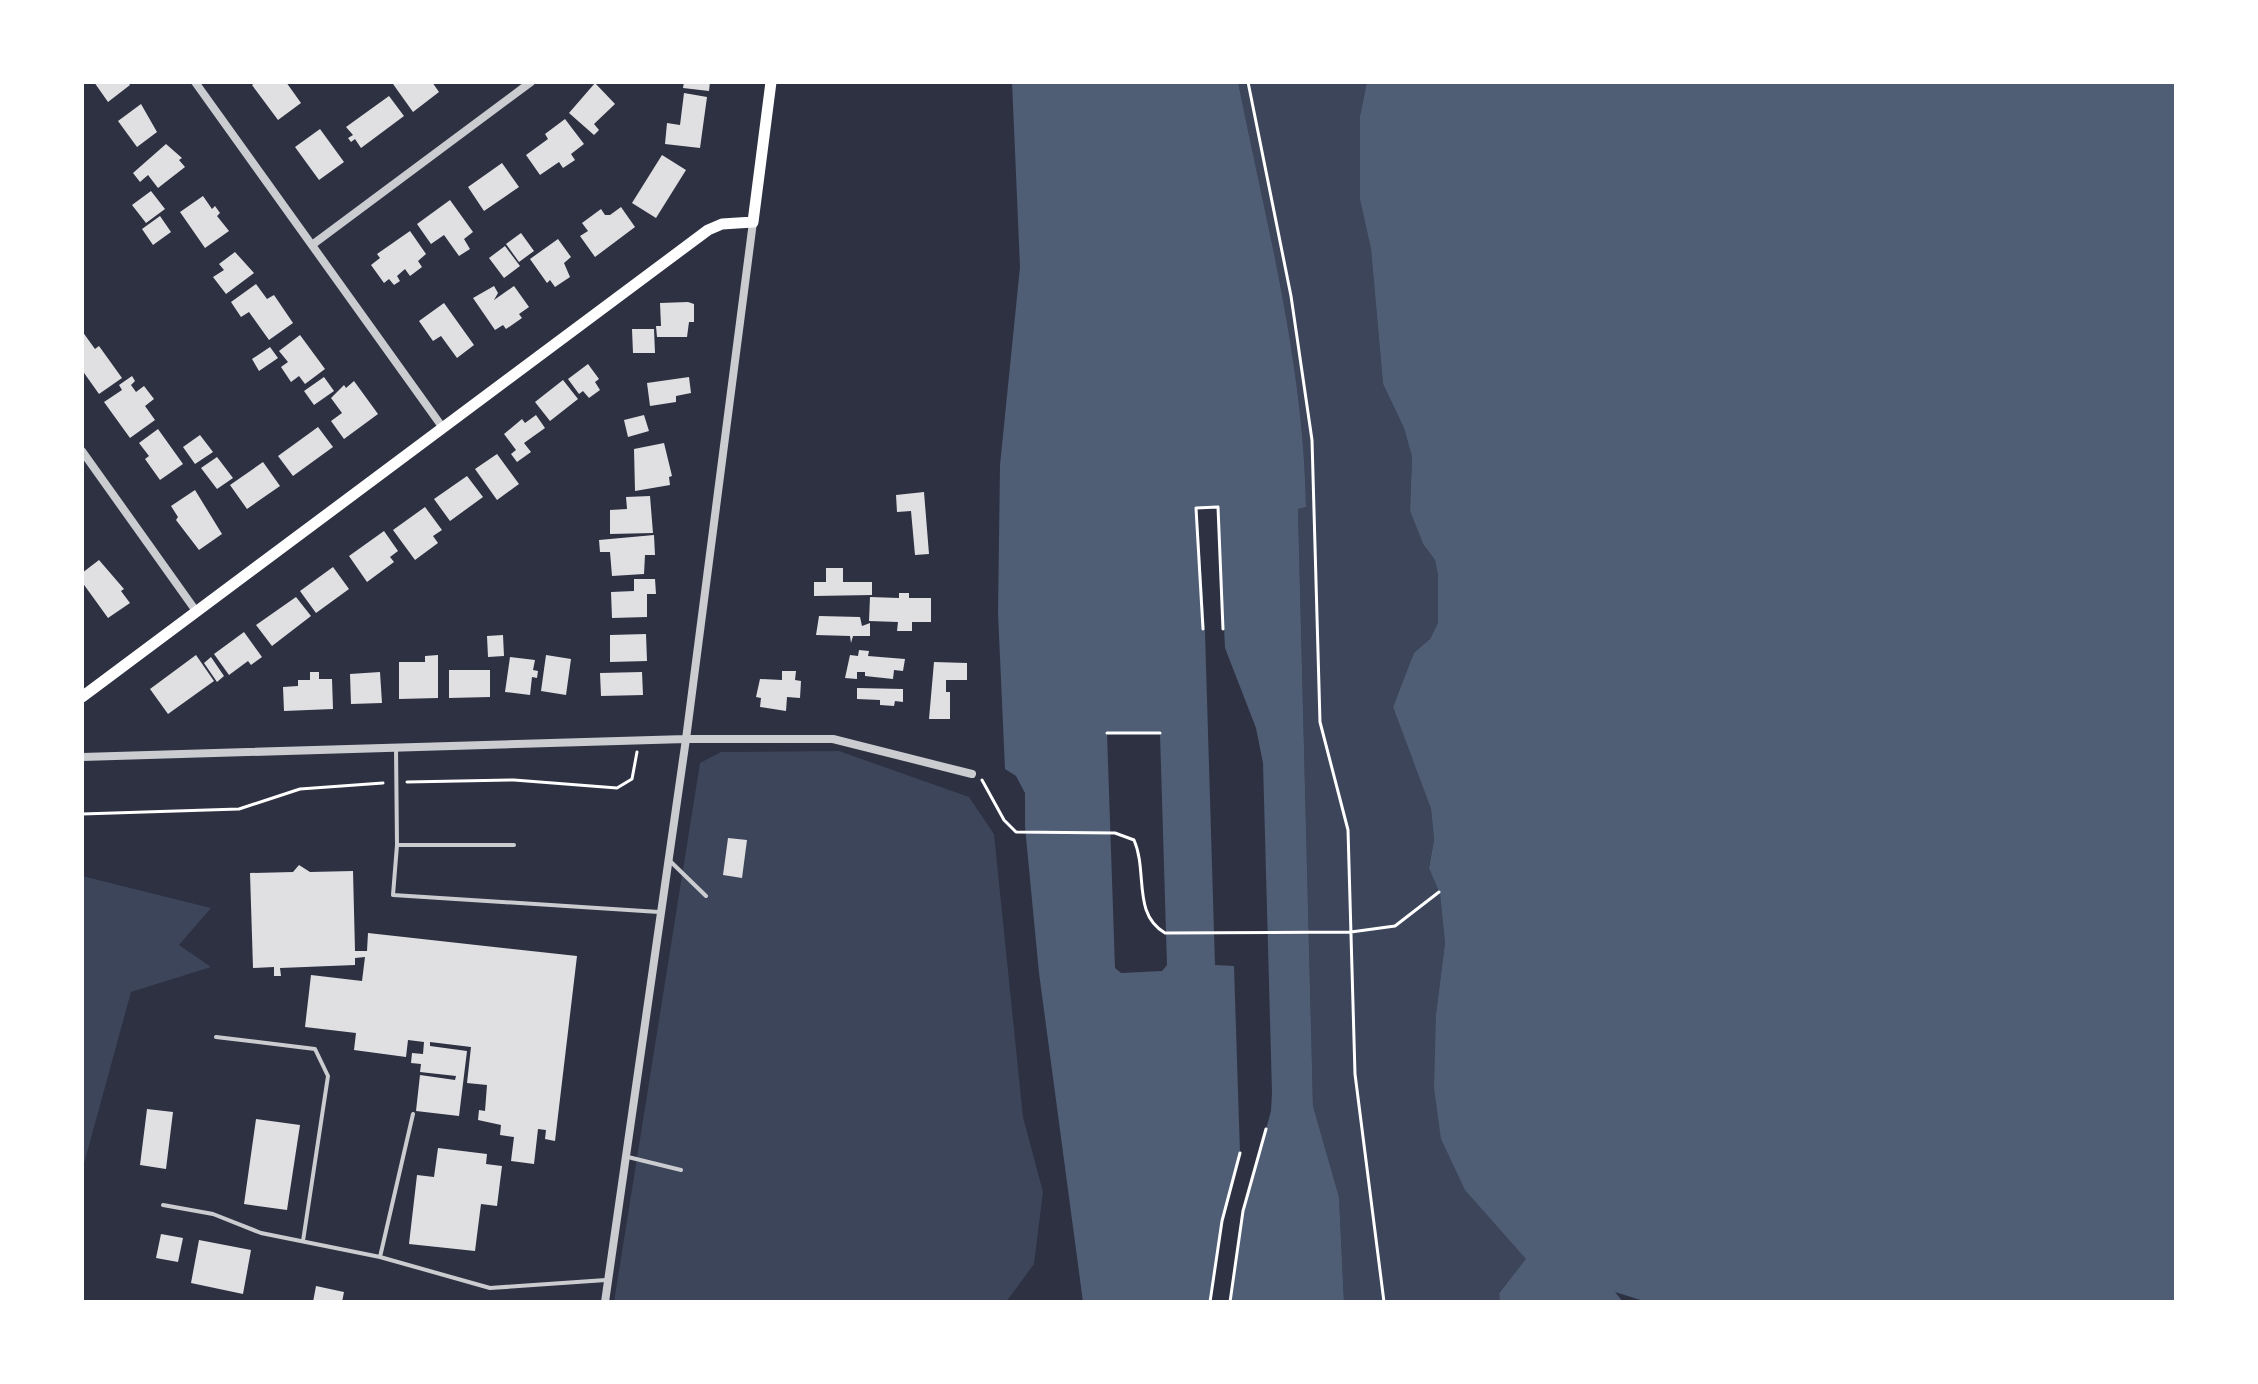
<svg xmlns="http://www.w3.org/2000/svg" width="2258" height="1384" font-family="Poppins,sans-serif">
<rect width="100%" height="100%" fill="#2d3142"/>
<!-- green -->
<path fill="#3c4559" d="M 1238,82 L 1367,82 L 1360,116 L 1360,200 L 1371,249 L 1383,384 L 1404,428 L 1412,457 L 1410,511 L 1423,544 L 1435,560 L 1438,575 L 1438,623 L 1430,639 L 1414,654 L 1393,707 L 1431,809 L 1434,840 L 1429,867 L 1440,894 L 1445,943 L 1436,1014 L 1438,1040 L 1527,1259 L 1499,1292 L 1500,1302 L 1344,1302 L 1339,1197 L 1313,1106 L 1298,508 L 1306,507 C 1304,364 1266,222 1238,82 Z
M 839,751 L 969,797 L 994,834 L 1023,1117 L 1043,1192 L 1034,1264 L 1006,1302 L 614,1302 L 700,763 L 721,752 Z
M 82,876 L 211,908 L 179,945 L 211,967 L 131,992 L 82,1171 Z"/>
<!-- water -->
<path fill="#4f5d75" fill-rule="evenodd" d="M 1012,82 L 1238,82 C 1266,222 1304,364 1306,507 L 1298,509 L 1313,1106 L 1339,1197 L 1344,1302 L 1230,1302 L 1243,1211 L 1271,1111 L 1272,1093 L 1263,763 L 1256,728 L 1225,648 L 1218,507 L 1197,508 L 1205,632 L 1215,965 L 1234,966 L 1240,1153 L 1222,1221 L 1210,1302 L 1083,1302 L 1039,973 L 1025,827 L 1025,793 L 1016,776 L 1005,769 L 998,613 L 1000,465 L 1020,267 ZM 1107,733 L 1160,734 L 1167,965 L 1162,971 L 1121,973 L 1115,968 Z
M 1367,82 L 2176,82 L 2176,1302 L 1647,1302 L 1615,1292 L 1623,1302 L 1500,1302 L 1499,1293 L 1526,1259 L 1465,1190 L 1441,1139 L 1434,1088 L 1436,1014 L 1445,943 L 1440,894 L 1429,868 L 1434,840 L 1431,809 L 1393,707 L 1414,653 L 1430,639 L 1438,623 L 1438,575 L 1435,560 L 1423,544 L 1410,511 L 1412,457 L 1404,428 L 1383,384 L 1371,249 L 1360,200 L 1360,116 Z"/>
<!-- building -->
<path fill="#e0e0e3" d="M 94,82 L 128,82 L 130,85 L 108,102 Z
M 256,82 L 286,82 L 301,103 L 278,120 L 252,85 Z
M 396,82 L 432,82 L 439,92 L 413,112 L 393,84 Z
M 684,82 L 710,82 L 709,91 L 683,88 Z
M 595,83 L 615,104 L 594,124 L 599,130 L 594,135 L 569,113 Z
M 684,93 L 707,97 L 700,148 L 665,144 L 667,123 L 680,125 Z
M 389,96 L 404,116 L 361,148 L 355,139 L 351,142 L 348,138 L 353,135 L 346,127 Z
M 141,104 L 157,132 L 137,147 L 118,121 Z
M 565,119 L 584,144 L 571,154 L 575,160 L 563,168 L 559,162 L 540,175 L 526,155 L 548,139 L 545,134 Z
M 320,129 L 344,162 L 319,180 L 295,147 Z
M 166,144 L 182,158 L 179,160 L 185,167 L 158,188 L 148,175 L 140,182 L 133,173 Z
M 662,155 L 686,170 L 656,218 L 632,203 Z
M 502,163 L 519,187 L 484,211 L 468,187 Z
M 151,191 L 165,209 L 146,223 L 132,205 Z
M 203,196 L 212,209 L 215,206 L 220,213 L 217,216 L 229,231 L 205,248 L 180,212 Z
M 450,200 L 473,232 L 464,239 L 470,249 L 459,256 L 444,235 L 431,244 L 417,224 Z
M 621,207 L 635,227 L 595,257 L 580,236 L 588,231 L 582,223 L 601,209 L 605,215 L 610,215 Z
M 160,216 L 171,232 L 153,245 L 142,229 Z
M 410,231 L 426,254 L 418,261 L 422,267 L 410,276 L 405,269 L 397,276 L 400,281 L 394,285 L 389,279 L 384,283 L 371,265 L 380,258 L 377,254 Z
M 521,233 L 534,251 L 519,262 L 506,244 Z
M 558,239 L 571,257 L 564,263 L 570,277 L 555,287 L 550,280 L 547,283 L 530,259 Z
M 505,246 L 520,266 L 504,278 L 489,258 Z
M 235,252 L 254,273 L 226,294 L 213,277 L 224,270 L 219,264 Z
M 256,284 L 267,299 L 274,295 L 293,323 L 269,340 L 249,312 L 241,317 L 231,302 Z
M 494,286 L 498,293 L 494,300 L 514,286 L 529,307 L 519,314 L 522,318 L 506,329 L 503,325 L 495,330 L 473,298 Z
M 688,302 L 694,304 L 694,322 L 689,322 L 687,337 L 657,337 L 656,326 L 661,326 L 660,303 Z
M 444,303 L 474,345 L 457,358 L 441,336 L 433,341 L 419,321 Z
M 632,329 L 654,329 L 655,353 L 633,353 Z
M 82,331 L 95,349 L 99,346 L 122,378 L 99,394 L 82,370 Z
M 300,335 L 325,369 L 305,384 L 299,376 L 291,382 L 281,367 L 288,362 L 279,351 Z
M 270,347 L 278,358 L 259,371 L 252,359 Z
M 588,364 L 599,379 L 595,382 L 600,390 L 589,398 L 583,391 L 579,394 L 568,379 Z
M 132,376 L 135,381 L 131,385 L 136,392 L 144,386 L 154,399 L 145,406 L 155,420 L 130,438 L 104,402 L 122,390 L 119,385 Z
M 324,377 L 334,391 L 314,405 L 304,391 Z
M 689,377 L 691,393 L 676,396 L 676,402 L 650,406 L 647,383 Z
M 563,380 L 578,399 L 550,421 L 535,402 Z
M 354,381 L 378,414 L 344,439 L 331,421 L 342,413 L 331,398 L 344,385 L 346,388 Z
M 536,415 L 545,428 L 524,443 L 531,452 L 517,462 L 511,454 L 516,450 L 504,434 L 522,419 L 525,423 Z
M 644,415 L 649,431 L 628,437 L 624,420 Z
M 318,427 L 333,447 L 293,476 L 278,456 Z
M 158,429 L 183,464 L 160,480 L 145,459 L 149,456 L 139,443 Z
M 200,435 L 213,452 L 195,464 L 183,447 Z
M 664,443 L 672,476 L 669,477 L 670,485 L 635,491 L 634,449 Z
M 497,454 L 519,484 L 497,500 L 475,469 Z
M 217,457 L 233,478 L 217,489 L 201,468 Z
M 263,462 L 280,486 L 247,509 L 230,485 Z
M 467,476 L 483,497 L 450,521 L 434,499 Z
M 195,490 L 222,534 L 199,550 L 176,520 L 178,517 L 171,506 Z
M 924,492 L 929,554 L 915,555 L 911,511 L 897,512 L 896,495 Z
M 650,496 L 653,533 L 610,534 L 610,510 L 627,509 L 626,497 Z
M 425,507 L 442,530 L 433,536 L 438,543 L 415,560 L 393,530 Z
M 384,531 L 398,551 L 390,557 L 394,562 L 367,582 L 349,556 Z
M 654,535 L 655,555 L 645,555 L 644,574 L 612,576 L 610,552 L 600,552 L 599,540 Z
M 99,560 L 124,589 L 121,591 L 130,603 L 108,618 L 82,582 L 82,573 Z
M 333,567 L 349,589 L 316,613 L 300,591 Z
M 826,568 L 843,568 L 843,582 L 872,582 L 872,595 L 814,596 L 814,582 L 826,582 Z
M 634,579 L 655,579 L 656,594 L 647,594 L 647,617 L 612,618 L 611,592 L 634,591 Z
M 899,593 L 909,593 L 909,598 L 931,598 L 931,622 L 912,622 L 912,631 L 897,631 L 898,622 L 869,621 L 870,597 L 899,598 Z
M 296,597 L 311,616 L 272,646 L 256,625 Z
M 819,616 L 860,617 L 862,626 L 870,623 L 870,636 L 853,636 L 851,643 L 850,636 L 816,635 Z
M 244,632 L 262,657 L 251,665 L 248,661 L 229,675 L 214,654 Z
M 646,634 L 647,661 L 610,662 L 610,635 Z
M 503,635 L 504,656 L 488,657 L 487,636 Z
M 859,650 L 869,651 L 868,656 L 905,659 L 903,671 L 894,670 L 893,679 L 865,676 L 865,672 L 857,672 L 857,679 L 845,678 L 850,655 L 858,656 Z
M 196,655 L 214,681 L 168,714 L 150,689 Z
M 438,655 L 438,698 L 399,699 L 399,662 L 425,662 L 425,656 Z
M 546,655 L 571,659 L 566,695 L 541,691 Z
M 211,657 L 224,676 L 217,682 L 204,663 Z
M 510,657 L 535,660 L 533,670 L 538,671 L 537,678 L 532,677 L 530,695 L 505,692 Z
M 934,662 L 967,663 L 967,680 L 946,680 L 946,692 L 950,692 L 950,719 L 929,719 Z
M 449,670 L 490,670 L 490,697 L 449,698 Z
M 782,671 L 796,671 L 795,680 L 801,681 L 800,698 L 787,697 L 786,711 L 760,707 L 761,698 L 756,697 L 760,679 L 782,680 Z
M 310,672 L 319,672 L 319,679 L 332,679 L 333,709 L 284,711 L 283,687 L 298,686 L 298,680 L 310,680 Z
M 380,672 L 382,703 L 351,704 L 350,674 Z
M 642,672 L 643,695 L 601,696 L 600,673 Z
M 857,688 L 903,689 L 903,702 L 895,701 L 894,706 L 880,705 L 880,700 L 857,699 Z
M 728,838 L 747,840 L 742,878 L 723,875 Z
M 299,865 L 310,872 L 353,871 L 355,951 L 367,951 L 368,933 L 577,956 L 555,1141 L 545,1139 L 546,1130 L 538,1129 L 534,1164 L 511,1161 L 514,1137 L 500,1135 L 501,1125 L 478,1120 L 479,1110 L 485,1111 L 487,1085 L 467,1083 L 471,1047 L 430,1042 L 430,1046 L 467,1051 L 459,1116 L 416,1111 L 420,1075 L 455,1080 L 456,1076 L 420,1072 L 421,1064 L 411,1063 L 412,1053 L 423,1054 L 424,1042 L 408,1040 L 406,1057 L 354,1050 L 356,1033 L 305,1027 L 311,975 L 362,981 L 365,957 L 355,958 L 355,965 L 280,968 L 281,976 L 274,976 L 274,967 L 253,968 L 250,873 L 293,872 Z
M 147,1109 L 173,1112 L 166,1169 L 140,1165 Z
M 256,1119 L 300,1125 L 287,1210 L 244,1204 Z
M 438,1148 L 487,1154 L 486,1164 L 502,1166 L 497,1206 L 481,1204 L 475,1251 L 409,1244 L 417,1175 L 434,1177 Z
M 161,1234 L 183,1238 L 178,1262 L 156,1258 Z
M 199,1240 L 251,1250 L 243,1294 L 191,1283 Z
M 316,1286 L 344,1292 L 342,1302 L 313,1302 Z"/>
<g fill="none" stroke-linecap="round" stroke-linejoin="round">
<!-- path -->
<path stroke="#fff" stroke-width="3" d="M 1248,82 L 1291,296 L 1312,440 L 1320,722 L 1348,830 L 1355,1074 L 1384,1302
M 1203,629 L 1196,508 L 1218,507 L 1223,629
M 1107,733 L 1160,733
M 982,780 L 1004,820 L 1016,832 L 1115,833 L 1134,840 C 1148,872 1132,914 1165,933 L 1351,932 L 1395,926 L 1439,892
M 407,782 L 514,780 L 617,788 L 632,779 L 637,752
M 82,814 L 239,809 L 300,789 L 383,783
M 1210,1302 L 1222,1221 L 1240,1153
M 1230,1302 L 1243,1211 L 1266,1129"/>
<!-- service -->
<path stroke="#caccd0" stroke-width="4" d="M 396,747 L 397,845 L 393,895 L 659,912
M 397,845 L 514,845
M 671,862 L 706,896
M 216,1037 L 315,1049 L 328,1076 L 303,1241
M 628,1157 L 681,1170
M 163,1205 L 213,1214 L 261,1233 L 380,1257 L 490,1288 L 606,1280
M 380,1257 L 413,1114"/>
<!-- minor -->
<path stroke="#caccd0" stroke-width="8" d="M 195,82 L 443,428
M 312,245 L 531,82
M 82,451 L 196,611
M 82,757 L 686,739 L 833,739 L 972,774
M 605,1302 L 686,739 L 753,222"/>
<!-- secondary -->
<path stroke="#fff" stroke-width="11" d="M 82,697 L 708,230 L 722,224 L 753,222 L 771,82"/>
</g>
<!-- border -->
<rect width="2258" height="1384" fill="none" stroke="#ffffff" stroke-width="168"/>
</svg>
